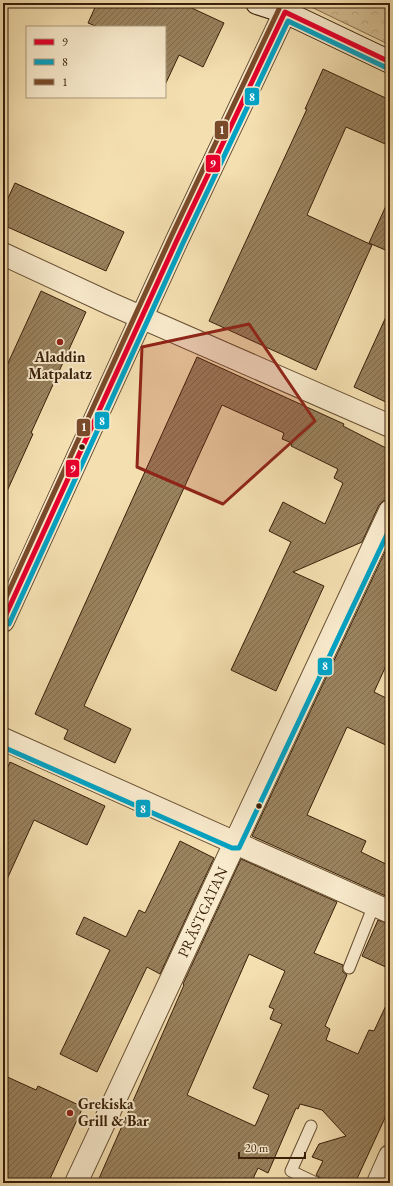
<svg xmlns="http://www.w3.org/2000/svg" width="393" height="1186" font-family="'EB Garamond',serif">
<defs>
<pattern id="park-crowns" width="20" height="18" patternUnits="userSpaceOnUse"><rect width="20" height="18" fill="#d4be93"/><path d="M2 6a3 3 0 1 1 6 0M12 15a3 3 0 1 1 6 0" fill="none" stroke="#b7a37d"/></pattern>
<pattern id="building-hatch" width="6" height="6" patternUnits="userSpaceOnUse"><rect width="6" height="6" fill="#9a835f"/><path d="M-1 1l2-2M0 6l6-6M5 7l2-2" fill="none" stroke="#7f6b4c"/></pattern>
</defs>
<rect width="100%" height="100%" fill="#f4dfb0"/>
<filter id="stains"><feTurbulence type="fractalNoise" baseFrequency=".005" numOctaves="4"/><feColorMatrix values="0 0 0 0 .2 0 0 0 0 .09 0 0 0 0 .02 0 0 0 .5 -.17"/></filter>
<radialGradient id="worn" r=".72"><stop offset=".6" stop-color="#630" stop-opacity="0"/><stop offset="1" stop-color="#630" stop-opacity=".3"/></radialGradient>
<!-- park -->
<path fill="url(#park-crowns)" stroke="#866e4e" d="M 303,3 L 390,3 L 390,45 Z"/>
<!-- building -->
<path fill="url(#building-hatch)" stroke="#381f08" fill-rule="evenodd" d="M 97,3 L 181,3 L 224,23 L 203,67 L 179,55 L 165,85 L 165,27 L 98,27 L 88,23 Z
M 323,69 L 390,100 L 390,146 L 346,127 L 307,215 L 372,245 L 316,370 L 209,321 L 307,109 L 305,109 Z
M 15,183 L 124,232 L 106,271 L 3,225 L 3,209 Z
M 390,197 L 390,252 L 369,243 Z
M 41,291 L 86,312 L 31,433 L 33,434 L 3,500 L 3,374 Z
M 390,308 L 390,404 L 354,387 Z
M 197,357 L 344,424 L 343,426 L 386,448 L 390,466 L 390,499 L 383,501 L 379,505 L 362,542 L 293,572 L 324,586 L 276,691 L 231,670 L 291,542 L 269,531 L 283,502 L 325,524 L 343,483 L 334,478 L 338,469 L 291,446 L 292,443 L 282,439 L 284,433 L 222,405 L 84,706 L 131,729 L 115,763 L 64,739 L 68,730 L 35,714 Z
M 390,541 L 390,657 L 374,692 L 390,700 L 390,747 L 347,727 L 307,815 L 366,841 L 361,852 L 390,866 L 390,898 L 252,836 Z
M 10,762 L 105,806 L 87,845 L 34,820 L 3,888 L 3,778 Z
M 180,841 L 214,858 L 160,974 L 147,967 L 97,1072 L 60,1054 L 110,950 L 76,934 L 84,917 L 126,937 L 139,910 L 145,913 Z
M 241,859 L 337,902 L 314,953 L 343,965 L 343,972 L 347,975 L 325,1026 L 330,1029 L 326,1040 L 358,1054 L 369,1030 L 374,1031 L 390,997 L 390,1107 L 355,1183 L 328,1183 L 316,1175 L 323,1161 L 312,1157 L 319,1144 L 346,1136 L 322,1110 L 300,1104 L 298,1109 L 296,1108 L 268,1173 L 258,1168 L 251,1183 L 97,1183 L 184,985 L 183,984 ZM 249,954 L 285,971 L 269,1007 L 274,1009 L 270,1019 L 282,1024 L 253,1088 L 269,1095 L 255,1126 L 187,1095 Z
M 378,920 L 390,924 L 390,969 L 362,956 Z
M 3,1075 L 36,1090 L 38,1086 L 83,1107 L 48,1183 L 3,1183 Z"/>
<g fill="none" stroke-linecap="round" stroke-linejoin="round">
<defs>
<path id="service" d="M 349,968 L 374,905
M 311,1126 L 291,1171 L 316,1183"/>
<g id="minor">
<path d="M 3,254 L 111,304 L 390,426"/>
<path d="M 3,621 L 177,240 L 285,12"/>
<path d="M 3,739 L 390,912"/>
<path id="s1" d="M 76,1183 L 390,511"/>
<path d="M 378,1183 L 390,1156"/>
</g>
<path id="secondary" d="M 257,3 L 285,12 L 390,62"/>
</defs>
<!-- service casing -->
<use href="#service" stroke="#674f32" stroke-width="13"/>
<!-- minor casing -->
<use href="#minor" stroke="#674f32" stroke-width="24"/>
<!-- secondary casing -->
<use href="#secondary" stroke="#381f08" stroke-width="24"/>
<!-- service -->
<use href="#service" stroke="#f8eacc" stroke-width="11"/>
<!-- minor -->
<use href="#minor" stroke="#f8eacc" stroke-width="22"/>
<!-- secondary -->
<use href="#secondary" stroke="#f8eacc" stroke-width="22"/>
<defs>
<path id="bus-1" d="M 285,12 L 390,62
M 3,621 L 177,240 L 285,12"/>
<path id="bus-2" d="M 9,624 L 183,243 L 288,21 L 387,68
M 3,747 L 232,848 L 239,848 L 390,528"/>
<path id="bus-3" d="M 3,604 L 171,237 L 279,9"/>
</defs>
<!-- bus-1 casing -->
<use href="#bus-1" stroke="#f8eacc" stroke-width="8"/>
<!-- bus-2 casing -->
<use href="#bus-2" stroke="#f8eacc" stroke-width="8"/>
<!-- bus-3 casing -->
<use href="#bus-3" stroke="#f8eacc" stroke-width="8"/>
<!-- bus-1 -->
<use href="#bus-1" stroke="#e4002b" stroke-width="5"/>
<!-- bus-2 -->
<use href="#bus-2" stroke="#03a2c4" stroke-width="5"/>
<!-- bus-3 -->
<use href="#bus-3" stroke="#7a4b2a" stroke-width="5"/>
</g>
<!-- marked area -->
<path fill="#8f2418" fill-opacity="0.2" stroke="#8f2418" stroke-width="3" stroke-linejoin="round" d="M 249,324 L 315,421 L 223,504 L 137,467 L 142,347 Z"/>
<!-- markers -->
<g fill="#8f2418" stroke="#f8eacc" stroke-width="1.5">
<circle cx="60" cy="342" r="4"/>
<circle cx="70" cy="1113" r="4"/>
</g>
<g fill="#381f08" stroke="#f8eacc" stroke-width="1.5">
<circle cx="82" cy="447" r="3.5"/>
<circle cx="259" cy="806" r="3.5"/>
</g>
<g text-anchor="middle" stroke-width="4" stroke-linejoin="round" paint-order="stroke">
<!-- poi labels -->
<g font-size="15" font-weight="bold" fill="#381f08" stroke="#f8eacc">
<text x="60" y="362">Aladdin<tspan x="60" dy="17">Matpalatz</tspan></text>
<text x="78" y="1109" text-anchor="start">Grekiska<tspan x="78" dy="17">Grill &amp; Bar</tspan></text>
</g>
<!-- street labels -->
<g font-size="15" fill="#381f08" stroke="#f8eacc">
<text dy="5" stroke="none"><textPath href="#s1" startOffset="299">PRÄSTGATAN</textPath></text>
</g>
</g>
<g stroke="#f8eacc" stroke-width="1.5">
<rect x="244" y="87" width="16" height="19" rx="4" fill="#03a2c4"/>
<rect x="214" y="120" width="15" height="20" rx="4" fill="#7a4b2a"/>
<rect x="205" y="154" width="16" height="19" rx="4" fill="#e4002b"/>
<rect x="94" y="411" width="16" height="19" rx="4" fill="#03a2c4"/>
<rect x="76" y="418" width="15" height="19" rx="4" fill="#7a4b2a"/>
<rect x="65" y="459" width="15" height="19" rx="4" fill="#e4002b"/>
<rect x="317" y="657" width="16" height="19" rx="4" fill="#03a2c4"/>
<rect x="135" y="799" width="16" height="19" rx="4" fill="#03a2c4"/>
</g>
<g font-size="11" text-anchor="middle" font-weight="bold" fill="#fff">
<text x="252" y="101">8</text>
<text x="222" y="134">1</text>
<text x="213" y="167">9</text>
<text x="102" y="425">8</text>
<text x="84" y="431">1</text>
<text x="73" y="472">9</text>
<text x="325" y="670">8</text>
<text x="143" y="813">8</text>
</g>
<!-- margin -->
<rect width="393" height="1186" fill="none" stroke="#f4dfb0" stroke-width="16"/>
<rect x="4" y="4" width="385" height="1178" fill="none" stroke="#381f08" stroke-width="2"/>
<rect x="8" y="8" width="377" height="1170" fill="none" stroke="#381f08"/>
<!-- legend -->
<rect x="26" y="26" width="140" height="72" fill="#f8eacc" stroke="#ab997e"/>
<rect x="34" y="39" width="20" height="6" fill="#e4002b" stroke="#ab997e"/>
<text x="62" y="46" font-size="12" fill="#381f08">9</text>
<rect x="34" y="59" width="20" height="6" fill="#03a2c4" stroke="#ab997e"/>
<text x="62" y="66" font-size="12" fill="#381f08">8</text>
<rect x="34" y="79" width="20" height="6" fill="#7a4b2a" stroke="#ab997e"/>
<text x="62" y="86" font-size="12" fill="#381f08">1</text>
<!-- scale -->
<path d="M239 1152v6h66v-6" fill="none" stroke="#381f08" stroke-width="2"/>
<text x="245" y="1152" font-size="12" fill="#381f08" stroke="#f8eacc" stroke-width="3" paint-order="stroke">20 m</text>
<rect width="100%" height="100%" filter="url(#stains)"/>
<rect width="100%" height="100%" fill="url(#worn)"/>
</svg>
